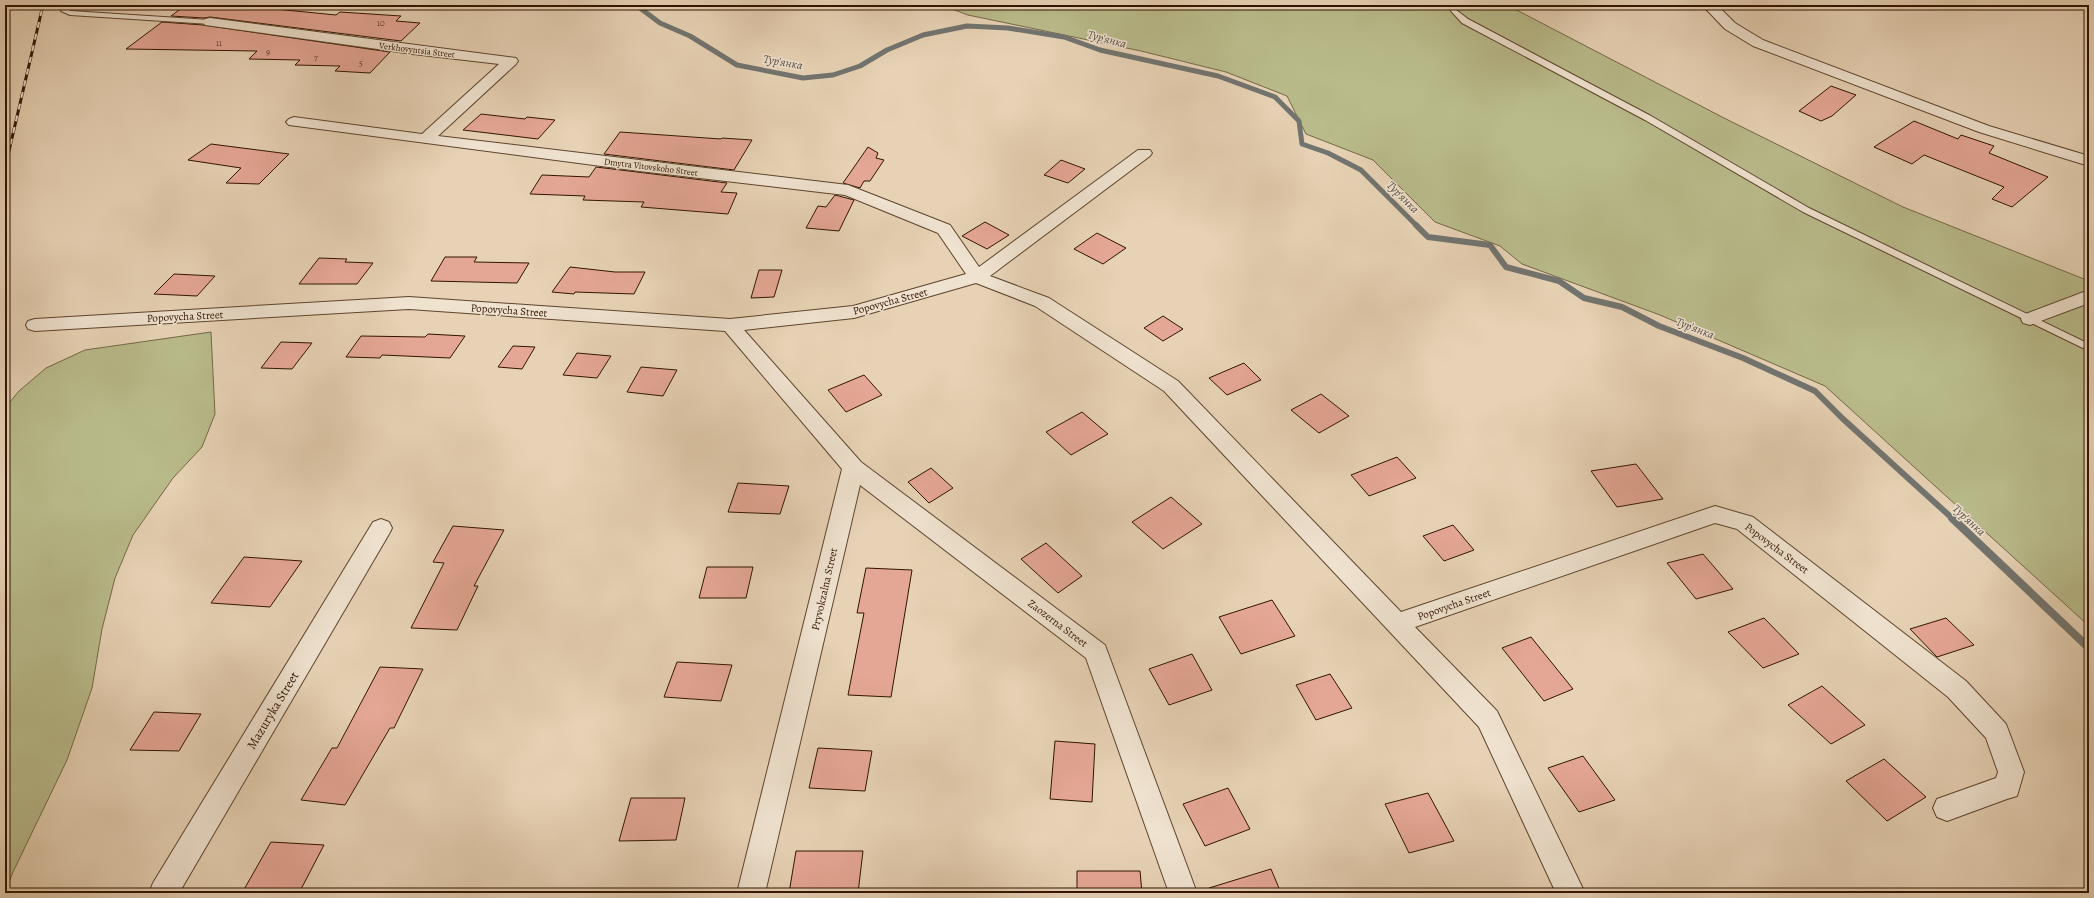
<svg xmlns="http://www.w3.org/2000/svg" width="2094" height="898" font-family="Alegreya,serif">
<rect width="100%" height="100%" fill="#e7d2b5"/>
<filter id="stains"><feTurbulence type="fractalNoise" baseFrequency=".005" numOctaves="4"/><feColorMatrix values="0 0 0 0 .2 0 0 0 0 .09 0 0 0 0 .02 0 0 0 .5 -.17"/></filter>
<radialGradient id="worn" r=".72"><stop offset=".6" stop-color="#630" stop-opacity="0"/><stop offset="1" stop-color="#630" stop-opacity=".3"/></radialGradient>
<!-- green -->
<path fill="#b9bb8b" stroke="#756846" d="M 941,5 L 1507,5 L 1724,118 L 1903,207 L 2089,281 L 2089,626 L 1825,386 L 1660,315 L 1522,264 L 1500,246 L 1435,222 L 1373,160 L 1306,134 L 1287,96 L 1226,72 L 1141,51 L 968,15 Z
M 211,332 L 215,414 L 202,447 L 173,478 L 133,535 L 115,578 L 102,629 L 92,688 L 67,760 L 13,872 L 5,893 L 5,408 L 19,391 L 46,368 L 85,350 Z"/>
<g fill="none" stroke-linecap="round" stroke-linejoin="round">
<!-- stream-far2 -->
<path stroke="#72746f" stroke-width="5" d="M 636,5 L 660,23 L 690,36 L 737,65 L 803,78 L 833,75 L 860,66 L 887,50 L 923,35 L 967,26 L 1008,28 L 1064,37 L 1100,50 L 1218,76 L 1275,97 L 1299,121 L 1302,144 L 1328,153 L 1361,170 L 1417,226"/>
<!-- stream-far1 -->
<path stroke="#72746f" stroke-width="6" d="M 1416,225 L 1428,237 L 1490,245 L 1506,267 L 1559,281 L 1584,298 L 1622,307 L 1659,326 L 1743,358 L 1815,391 L 1842,418 L 1953,519"/>
<!-- stream -->
<path stroke="#72746f" stroke-width="8" d="M 1952,518 L 2089,648"/>
</g>
<!-- building -->
<path fill="#e5a795" stroke="#311400" d="M 186,5 L 281,5 L 275,9 L 336,15 L 340,12 L 401,16 L 396,21 L 420,23 L 401,41 L 210,17 L 204,18 L 171,16 Z
M 162,22 L 203,25 L 390,52 L 370,73 L 335,71 L 340,66 L 295,65 L 300,60 L 249,59 L 257,51 L 126,49 Z
M 1831,86 L 1856,95 L 1832,116 L 1821,121 L 1799,111 Z
M 481,114 L 525,119 L 527,117 L 555,120 L 538,139 L 463,130 Z
M 1914,121 L 1958,139 L 1961,135 L 1994,146 L 1989,153 L 2048,177 L 2012,207 L 1992,199 L 2004,187 L 1924,155 L 1912,164 L 1874,147 Z
M 620,132 L 721,139 L 722,138 L 752,140 L 734,170 L 604,154 Z
M 211,144 L 289,154 L 259,184 L 226,183 L 241,168 L 188,160 Z
M 868,147 L 878,153 L 876,158 L 884,160 L 870,181 L 864,181 L 860,188 L 843,183 Z
M 1061,160 L 1085,169 L 1068,183 L 1044,175 Z
M 596,167 L 727,183 L 721,192 L 737,193 L 728,214 L 641,207 L 644,202 L 583,200 L 585,196 L 530,194 L 542,175 L 589,177 Z
M 835,195 L 854,200 L 839,231 L 806,228 L 818,206 L 826,207 Z
M 985,222 L 1009,235 L 987,249 L 962,236 Z
M 1097,233 L 1126,248 L 1103,264 L 1074,249 Z
M 445,257 L 477,257 L 474,262 L 529,263 L 517,283 L 431,281 Z
M 319,258 L 347,259 L 345,262 L 373,263 L 357,284 L 299,284 Z
M 570,267 L 615,272 L 645,272 L 634,294 L 575,292 L 574,294 L 552,292 Z
M 759,270 L 782,270 L 774,297 L 751,298 Z
M 174,274 L 215,276 L 197,296 L 154,294 Z
M 1163,316 L 1183,329 L 1163,341 L 1144,328 Z
M 428,334 L 465,336 L 450,358 L 382,355 L 380,358 L 346,357 L 361,336 L 425,337 Z
M 281,342 L 312,343 L 292,369 L 261,368 Z
M 513,346 L 535,347 L 522,369 L 498,367 Z
M 577,353 L 611,356 L 597,378 L 563,375 Z
M 1244,363 L 1261,380 L 1227,395 L 1209,378 Z
M 641,367 L 677,370 L 663,396 L 627,392 Z
M 864,375 L 882,395 L 846,412 L 828,390 Z
M 1321,394 L 1349,416 L 1319,433 L 1291,410 Z
M 1082,412 L 1108,434 L 1071,455 L 1046,432 Z
M 1397,457 L 1416,478 L 1369,496 L 1351,475 Z
M 1636,464 L 1663,499 L 1617,507 L 1591,471 Z
M 931,468 L 953,488 L 929,503 L 908,482 Z
M 738,483 L 789,486 L 780,514 L 728,512 Z
M 1171,497 L 1202,524 L 1163,549 L 1132,522 Z
M 1453,525 L 1474,550 L 1444,561 L 1423,536 Z
M 453,526 L 504,530 L 474,586 L 478,586 L 457,630 L 411,628 L 444,563 L 433,562 Z
M 1046,543 L 1082,576 L 1058,593 L 1021,559 Z
M 1703,554 L 1733,589 L 1696,599 L 1667,563 Z
M 244,557 L 302,561 L 270,607 L 211,603 Z
M 707,567 L 753,567 L 746,598 L 699,598 Z
M 866,568 L 912,570 L 891,697 L 848,695 L 864,613 L 857,613 Z
M 1272,600 L 1295,636 L 1241,654 L 1219,617 Z
M 1764,618 L 1799,654 L 1763,668 L 1728,632 Z
M 1946,618 L 1974,645 L 1937,657 L 1910,629 Z
M 1531,637 L 1573,689 L 1544,701 L 1502,648 Z
M 1192,654 L 1212,690 L 1169,705 L 1149,669 Z
M 677,662 L 732,665 L 721,701 L 664,697 Z
M 380,667 L 423,669 L 394,728 L 390,728 L 345,805 L 301,800 L 332,748 L 337,748 Z
M 1330,674 L 1352,708 L 1316,720 L 1296,685 Z
M 1822,686 L 1865,725 L 1831,744 L 1788,705 Z
M 154,712 L 201,714 L 179,751 L 130,750 Z
M 1055,741 L 1095,744 L 1092,802 L 1050,799 Z
M 818,748 L 872,751 L 865,791 L 809,788 Z
M 1583,756 L 1615,800 L 1579,812 L 1548,768 Z
M 1884,759 L 1926,797 L 1887,821 L 1846,781 Z
M 1228,788 L 1250,829 L 1205,846 L 1183,804 Z
M 1428,793 L 1454,841 L 1409,853 L 1385,804 Z
M 631,798 L 685,798 L 676,840 L 619,841 Z
M 271,842 L 324,845 L 299,893 L 242,893 Z
M 796,851 L 863,851 L 858,893 L 789,893 Z
M 1271,869 L 1281,893 L 1210,893 L 1209,888 Z
M 1077,871 L 1140,871 L 1142,893 L 1077,893 Z"/>
<g fill="none" stroke-linecap="round" stroke-linejoin="round">
<defs>
<path id="service" d="M 64,5 L 70,5 L 69,10 L 71,11 L 210,20 L 214,22 L 210,24 L 70,15 L 61,11 Z
M 1451,9 L 1455,9 L 1468,19 L 1651,116 L 1809,208 L 2089,344 L 2089,351 L 1803,212 L 1645,120 L 1462,23 L 1451,11 Z"/>
<path id="minor" d="M 1702,5 L 1717,5 L 1735,23 L 1763,40 L 1989,126 L 2089,156 L 2089,166 L 1979,132 L 1753,46 L 1725,29 Z
M 210,18 L 516,58 L 518,61 L 516,64 L 438,136 L 848,185 L 950,225 L 979,267 L 1138,150 L 1150,150 L 1152,153 L 1150,156 L 990,276 L 1049,298 L 1178,381 L 1401,612 L 1715,506 L 1753,517 L 1966,681 L 2006,724 L 2024,772 L 2017,796 L 2007,799 L 1947,821 L 1937,817 L 1933,808 L 1937,799 L 1996,778 L 1998,772 L 1986,738 L 1948,697 L 1737,529 L 1715,523 L 1415,627 L 1497,711 L 1585,893 L 1556,893 L 1479,727 L 1164,391 L 1035,306 L 976,283 L 854,318 L 744,330 L 861,462 L 1105,645 L 1197,893 L 1169,893 L 1086,658 L 860,485 L 765,893 L 737,893 L 842,469 L 725,331 L 409,309 L 35,331 L 28,329 L 26,325 L 28,321 L 35,319 L 409,297 L 730,319 L 853,306 L 966,274 L 938,233 L 845,195 L 639,171 L 289,125 L 286,122 L 289,119 L 294,117 L 422,134 L 499,64 L 413,54 L 205,25 L 203,22 L 205,19 Z
M 2089,290 L 2089,303 L 2030,325 L 2023,323 L 2021,319 L 2023,315 Z
M 381,519 L 389,522 L 392,528 L 389,534 L 179,893 L 149,893 L 153,883 L 373,522 Z"/>
</defs>
<!-- service casing -->
<use href="#service" stroke="#5e442d" stroke-width="2"/>
<!-- minor casing -->
<use href="#minor" stroke="#5e442d" stroke-width="2"/>
<!-- service -->
<use href="#service" fill="#efe2cf" fill-rule="evenodd"/>
<!-- minor -->
<use href="#minor" fill="#efe2cf" fill-rule="evenodd"/>
<defs>
<path id="rail" d="M 5,168 L 43,5"/>
</defs>
<!-- rail casing -->
<use href="#rail" stroke="#311400" stroke-width="3"/>
<!-- rail -->
<use href="#rail" stroke="#efe2cf" stroke-width="2" stroke-dasharray="6" stroke-linecap="butt"/>
</g>
<g text-anchor="middle" stroke-width="3" stroke-linejoin="round" paint-order="stroke">
<!-- number labels -->
<g font-size="9" fill="#5e3925">
<text x="381" y="26">10</text>
<text x="219" y="46">11</text>
<text x="268" y="55">9</text>
<text x="316" y="60">7</text>
<text x="361" y="66">5</text>
</g>
<!-- far-street labels -->
<g font-size="9" fill="#311400" stroke="#efe2cf">
<text transform="translate(417 50) rotate(7)" y="3">Verkhovyntsia Street</text>
<text transform="translate(651 167) rotate(7)" y="3">Dmytra Vitovskoho Street</text>
</g>
<!-- street labels -->
<g font-size="11" fill="#311400" stroke="#efe2cf">
<text transform="translate(890 301) rotate(-15)" y="4">Popovycha Street</text>
<text transform="translate(509 310) rotate(4)" y="4">Popovycha Street</text>
<text transform="translate(185 316) rotate(-3)" y="4">Popovycha Street</text>
<text transform="translate(1777 548) rotate(37)" y="4">Popovycha Street</text>
<text transform="translate(824 589) rotate(-77)" y="4">Pryvokzalna Street</text>
<text transform="translate(1454 604) rotate(-19)" y="4">Popovycha Street</text>
<text transform="translate(1058 623) rotate(37)" y="4">Zaozerna Street</text>
</g>
<!-- water labels -->
<g font-size="12" font-style="italic" fill="#574c41" stroke="#efe2cf">
<text transform="translate(1107 39) rotate(15)" y="4">Тур'янка</text>
<text transform="translate(783 62) rotate(10)" y="4">Тур'янка</text>
<text transform="translate(1403 197) rotate(45)" y="4">Тур'янка</text>
<text transform="translate(1695 328) rotate(21)" y="4">Тур'янка</text>
<text transform="translate(1969 520) rotate(43)" y="4">Тур'янка</text>
</g>
<!-- near-street labels -->
<g font-size="13" fill="#311400" stroke="#efe2cf">
<text transform="translate(272 710) rotate(-59)" y="5">Mazuryka Street</text>
</g>
</g>
<!-- margin -->
<rect width="2094" height="898" fill="none" stroke="#e7d2b5" stroke-width="20"/>
<rect x="6" y="6" width="2082" height="886" fill="none" stroke="#311400" stroke-width="2"/>
<rect x="10" y="10" width="2074" height="878" fill="none" stroke="#311400"/>
<rect width="100%" height="100%" filter="url(#stains)"/>
<rect width="100%" height="100%" fill="url(#worn)"/>
</svg>
